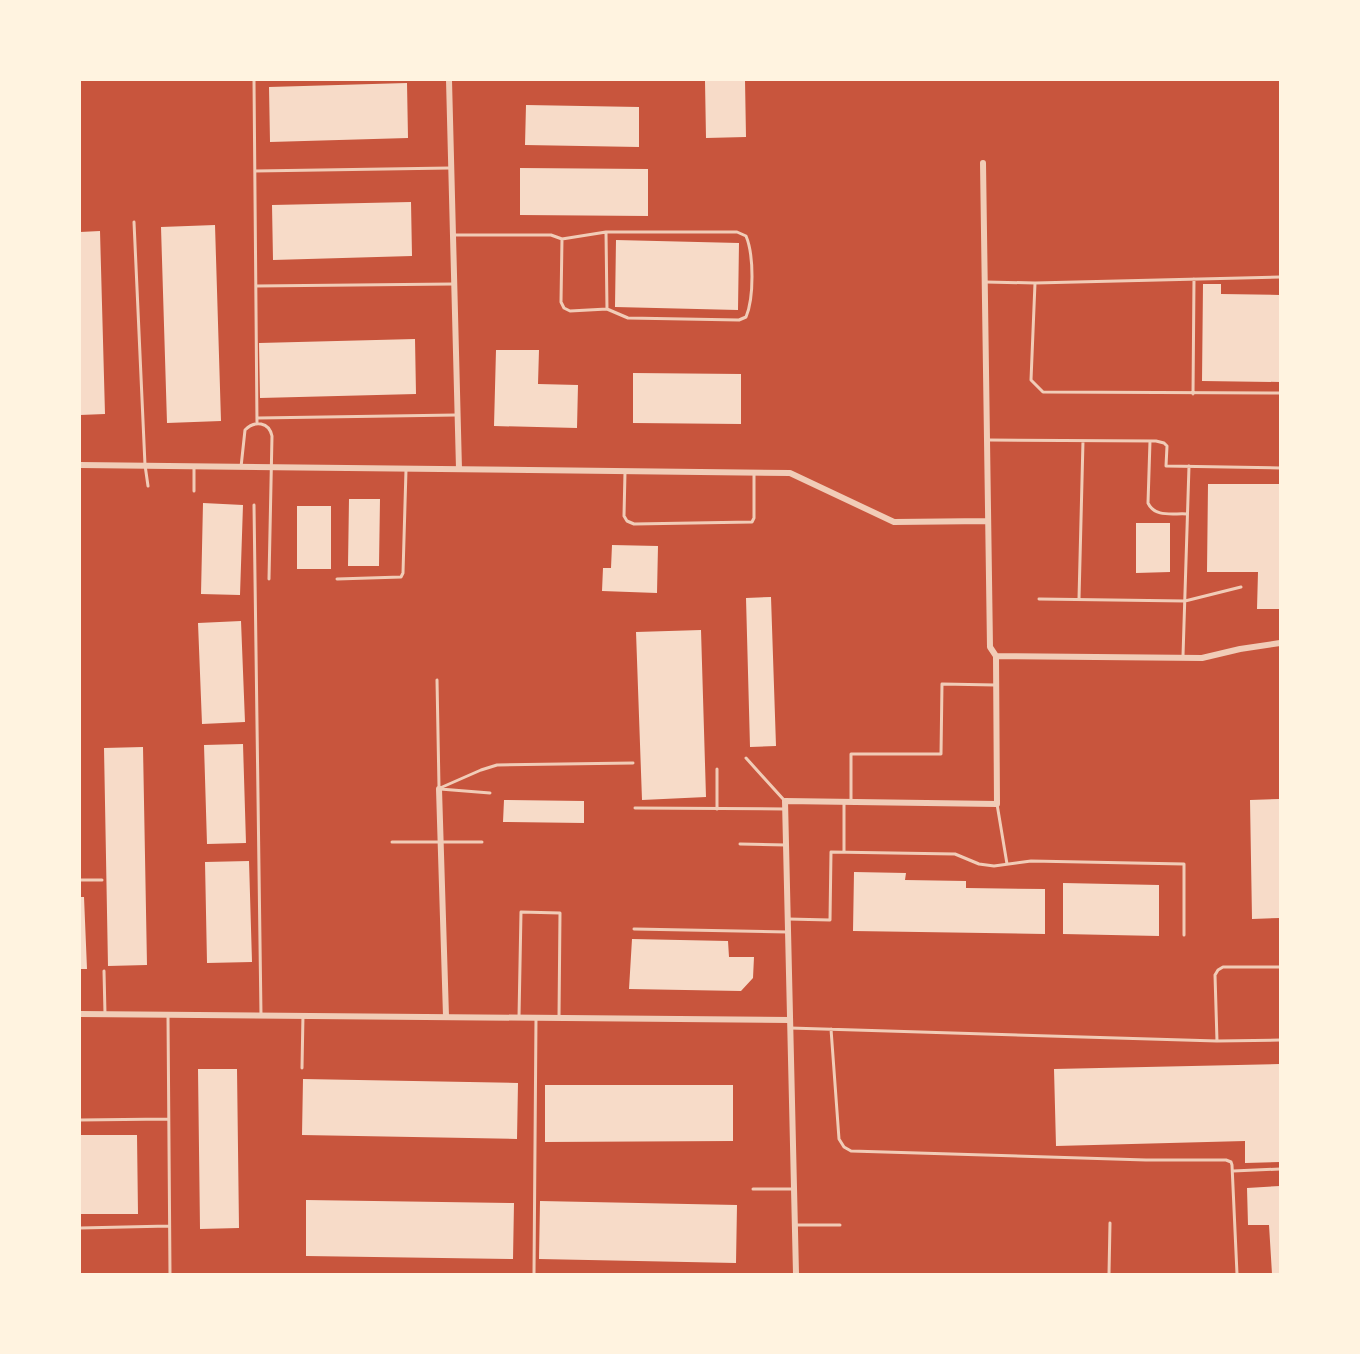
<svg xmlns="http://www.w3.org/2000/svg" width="1360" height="1354" font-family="'Source Serif 4',serif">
<rect width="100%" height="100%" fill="#c8553d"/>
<!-- building -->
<path fill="#f7dbc8" d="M 745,80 L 746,137 L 706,138 L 705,81 Z
M 407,83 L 408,138 L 270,142 L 269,87 Z
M 526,105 L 639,107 L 639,147 L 525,145 Z
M 520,168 L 648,169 L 648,216 L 520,215 Z
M 411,202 L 412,256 L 273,260 L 272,205 Z
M 215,225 L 221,421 L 167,423 L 161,227 Z
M 100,231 L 105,414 L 80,415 L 80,232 Z
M 616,240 L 739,243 L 738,310 L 615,307 Z
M 1203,284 L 1221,284 L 1221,294 L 1280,295 L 1280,382 L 1202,381 Z
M 415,339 L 416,394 L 260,398 L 259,343 Z
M 496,350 L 539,350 L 538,384 L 578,385 L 577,428 L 494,426 Z
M 633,373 L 741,374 L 741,424 L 633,423 Z
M 1208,484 L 1280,484 L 1280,609 L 1257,609 L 1258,572 L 1207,572 Z
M 349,499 L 380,499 L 379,566 L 348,566 Z
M 203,503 L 243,505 L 240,595 L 201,594 Z
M 297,506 L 331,506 L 331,569 L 297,569 Z
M 1136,523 L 1170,523 L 1170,572 L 1136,573 Z
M 612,545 L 658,546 L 657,593 L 602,591 L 603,568 L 611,568 Z
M 771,597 L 776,746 L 750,747 L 746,598 Z
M 241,621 L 245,722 L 202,724 L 198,623 Z
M 701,630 L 706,797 L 642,800 L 636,632 Z
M 243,744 L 246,843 L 207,844 L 204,745 Z
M 143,747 L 147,965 L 108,966 L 104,748 Z
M 1280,799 L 1280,918 L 1252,919 L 1250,800 Z
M 504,800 L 584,801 L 584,823 L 503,822 Z
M 249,861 L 252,962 L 207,963 L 205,862 Z
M 854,872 L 906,873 L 905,880 L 966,881 L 966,888 L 1045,889 L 1045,934 L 853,931 Z
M 1063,883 L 1159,885 L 1159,936 L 1063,934 Z
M 80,897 L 84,897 L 87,969 L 80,969 Z
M 632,939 L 728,941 L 729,957 L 754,957 L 753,978 L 741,991 L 629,989 Z
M 1280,1064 L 1280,1162 L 1245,1163 L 1245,1141 L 1056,1146 L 1054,1069 Z
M 198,1069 L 237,1069 L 239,1228 L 200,1229 Z
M 303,1079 L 518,1083 L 517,1139 L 302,1135 Z
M 545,1085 L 733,1085 L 733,1141 L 545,1142 Z
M 80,1135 L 137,1135 L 138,1214 L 80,1214 Z
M 1280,1186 L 1280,1274 L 1272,1274 L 1269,1225 L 1248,1225 L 1247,1188 Z
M 306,1200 L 514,1203 L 513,1259 L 306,1256 Z
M 540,1201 L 737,1205 L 736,1263 L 539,1259 Z"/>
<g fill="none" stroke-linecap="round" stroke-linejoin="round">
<!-- service -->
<path stroke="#f1ccb7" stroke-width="3" d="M 254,80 L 257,423
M 255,171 L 450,168
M 134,222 L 145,465 L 148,486
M 453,235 L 551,235 L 562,239 L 561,302 L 564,308 L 570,311 L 607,309
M 562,239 L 606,232 L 737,232 L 746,236 C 754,255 754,298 746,317 L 739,320 L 628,318 L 607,309 L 606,232
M 986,282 L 1035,283 L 1031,380 L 1043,392 L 1280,393
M 1035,283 L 1280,277
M 256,286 L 453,284
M 1193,394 L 1194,279
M 258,418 L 456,415
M 989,440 L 1156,441 L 1164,443 L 1167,446 L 1166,466 L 1280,468
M 1150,441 L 1148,503 C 1155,518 1173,513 1187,514
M 241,467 L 245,430 C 255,420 269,422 272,436 L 269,579
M 194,468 L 194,491
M 625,472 L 624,516 L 627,521 L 634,524 L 752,522 L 754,518 L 754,474
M 254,505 L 261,1015
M 337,579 L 401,577 L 403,573 L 406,470
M 1039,599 L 1185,601 L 1241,587
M 1079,599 L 1083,441
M 1183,656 L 1189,466
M 437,680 L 439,787
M 746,758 L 784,800
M 717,769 L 717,809
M 440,788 L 481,770 L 497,765 L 633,763
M 440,789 L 490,793
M 851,800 L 851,754 L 941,754 L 942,684 L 995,685
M 844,802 L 844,851
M 997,804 L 1007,864
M 635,808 L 785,809
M 392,842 L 482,842
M 740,844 L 786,845
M 80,880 L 102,880
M 788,919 L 830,920 L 831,852 L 955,854 L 979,864 L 994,866 L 1031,861 L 1184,864 L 1184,935
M 634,929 L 788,932
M 104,971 L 105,1014
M 168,1016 L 170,1274
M 519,1017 L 521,912 L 560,913 L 559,1017
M 790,1028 L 1217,1041 L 1215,975 L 1218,970 L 1223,967 L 1280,967
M 831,1029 L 839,1139 L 844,1147 L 851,1151 L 1146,1160 L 1226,1160 L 1231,1162 L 1232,1165 L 1237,1274
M 1217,1041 L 1280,1040
M 302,1068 L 303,1015
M 80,1120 L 168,1119
M 1233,1171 L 1280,1169
M 753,1189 L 793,1189
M 797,1225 L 840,1225
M 80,1228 L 169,1226
M 534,1274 L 536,1018
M 1109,1274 L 1110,1223"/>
<!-- minor -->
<path stroke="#f1ccb7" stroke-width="6" d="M 449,80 L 459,469
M 983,163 L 990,647 L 996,656
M 80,465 L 790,473 L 894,522 L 988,521
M 996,656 L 1202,658 L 1240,649 L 1280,643
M 439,789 L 446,1016
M 80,1014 L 790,1020
M 796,1274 L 785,801 L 997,804 L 996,656"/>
</g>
<!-- border -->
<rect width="1360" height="1354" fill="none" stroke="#fff3e0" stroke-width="162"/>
</svg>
